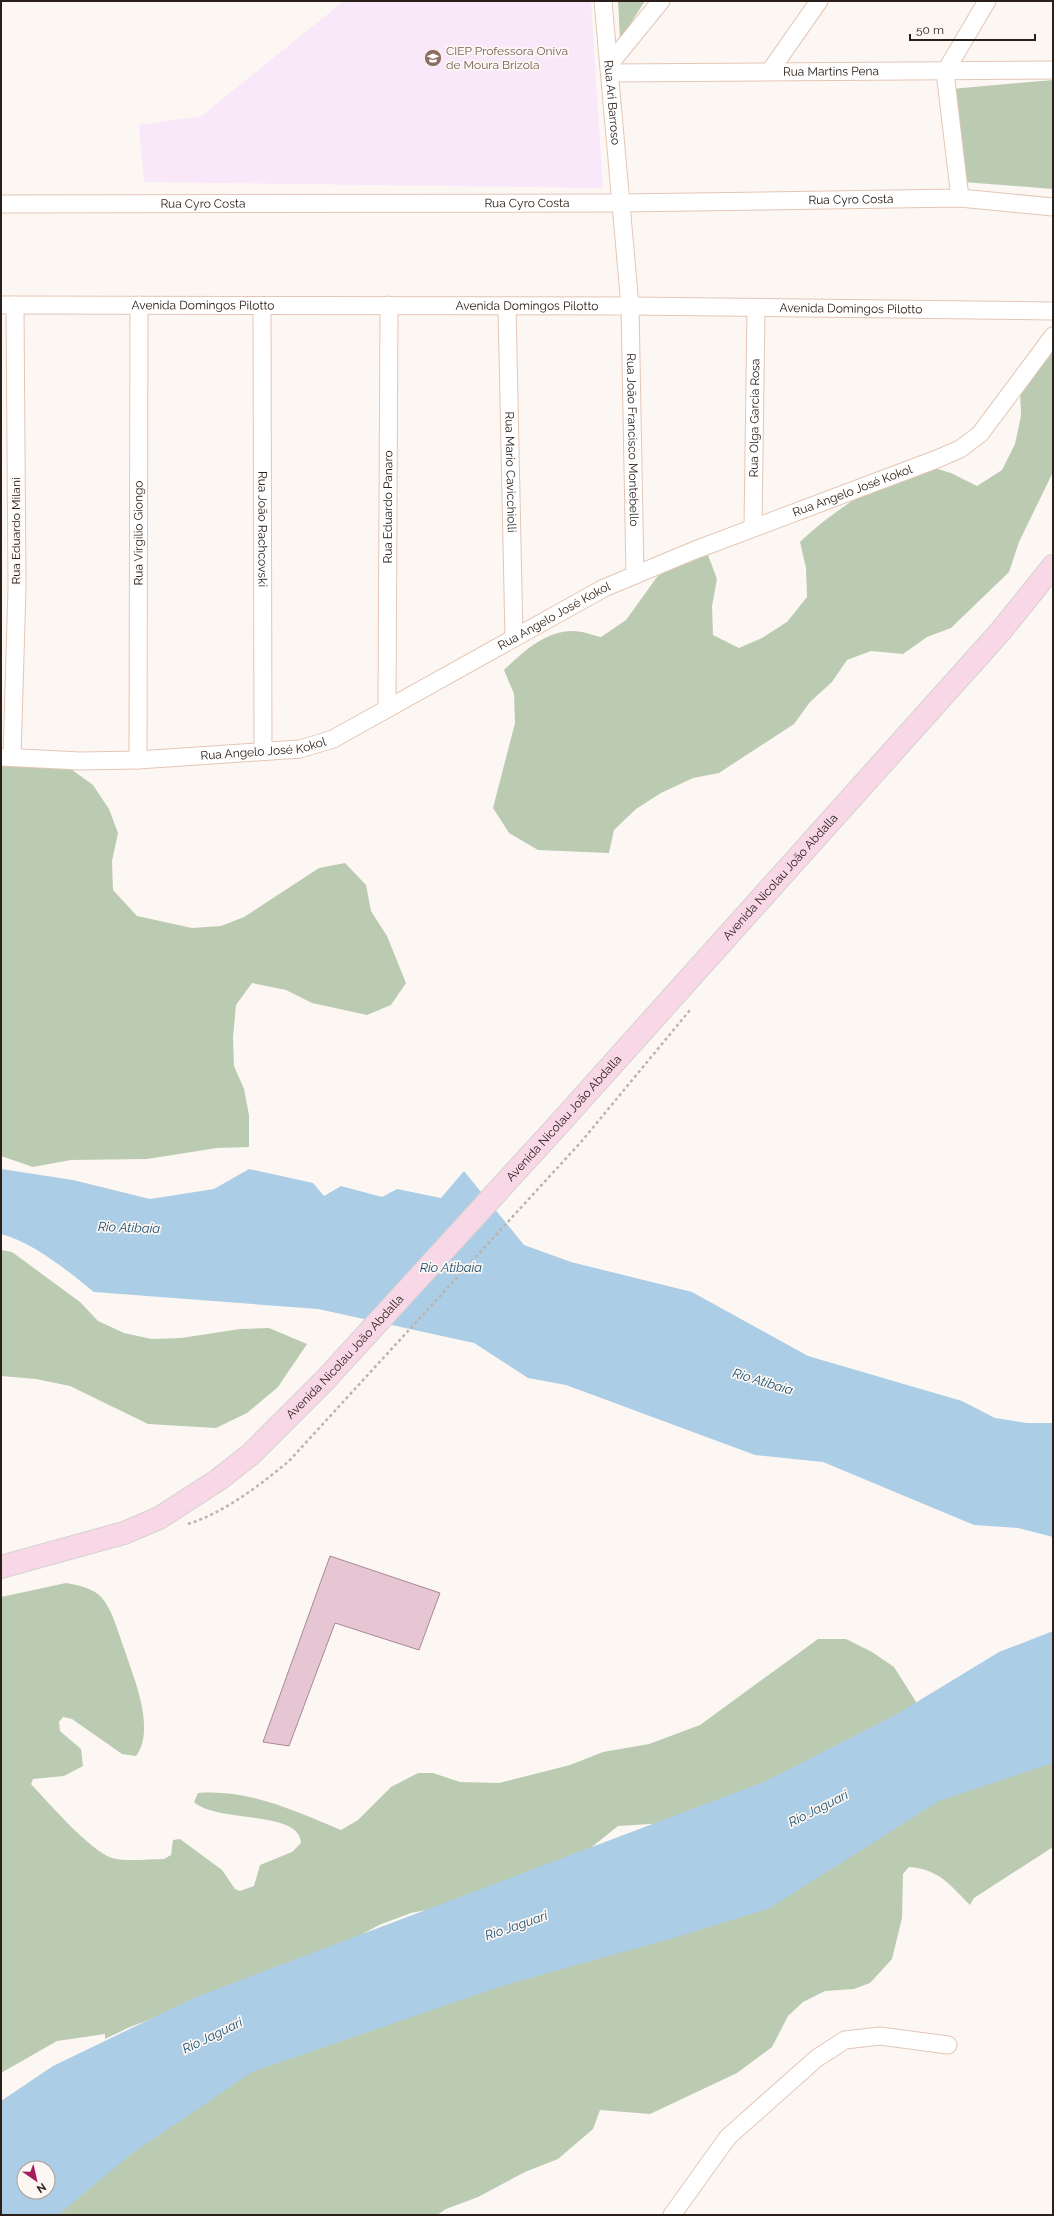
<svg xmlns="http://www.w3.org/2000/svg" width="1054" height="2216" font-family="Raleway,sans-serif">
<rect width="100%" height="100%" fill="#fdf7f3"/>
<!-- education -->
<path fill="#f9e8fa" d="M 344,1 L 591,1 L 603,188 L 144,182 L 139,125 L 201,116 Z"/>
<!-- green -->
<path fill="#bbcbb2" d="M 618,1 L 645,1 L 620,40 Z
M 1053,80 L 1053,189 L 963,182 L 951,89 Z
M 1053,342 L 1053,472 L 1019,542 L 1009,572 L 951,628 L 927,637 L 903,654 L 871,651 L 847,660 L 832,682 L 810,702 L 794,724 L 719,773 L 693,778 L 661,793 L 636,809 L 614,830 L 609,853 L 538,850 L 509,833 L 493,808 L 515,723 L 514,694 L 504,670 C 523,652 545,631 573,631 C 582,631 592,635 601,637 L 626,620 L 657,577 L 682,560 L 708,555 L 717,579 L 712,606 L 713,635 L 739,648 L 762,638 L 787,622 L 807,597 L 806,568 L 800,542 C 831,512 881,480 921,464 L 951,473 L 977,486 L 1002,470 L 1015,444 L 1021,416 L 1020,387 Z
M 43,763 L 71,769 L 93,785 L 109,809 L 118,833 L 112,861 L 113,890 L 137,916 L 192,928 L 221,926 L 244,917 L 319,868 L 345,863 L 366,885 L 371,911 L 387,936 L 406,983 L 391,1005 L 367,1015 L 312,1003 L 286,990 L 252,983 L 236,1005 L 233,1037 L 234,1066 L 244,1089 L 249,1115 L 249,1147 L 217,1148 L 147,1159 L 71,1160 L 33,1167 L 1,1156 L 1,766 Z
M 1,1250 L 12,1252 L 80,1302 L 98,1321 L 124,1333 L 152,1339 L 181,1338 L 240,1329 L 269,1328 L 307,1344 L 278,1387 L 247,1413 L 216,1428 L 148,1424 L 70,1386 L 36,1379 L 1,1376 Z
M 66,1583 C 77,1585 94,1588 102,1598 C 114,1613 118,1633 125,1651 C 134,1679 156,1729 136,1756 L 122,1754 L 72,1719 L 63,1717 L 59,1722 L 60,1731 L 81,1749 L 83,1766 L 64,1776 L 33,1779 L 31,1784 C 48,1802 90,1851 112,1858 C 127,1862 148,1859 164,1859 L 171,1855 L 173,1840 L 180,1839 L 222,1870 L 235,1889 L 240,1891 L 254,1886 L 260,1865 L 292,1852 L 301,1843 C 300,1810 216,1823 194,1802 L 198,1793 C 249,1789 295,1811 341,1830 L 358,1820 L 391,1787 L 418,1773 L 433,1773 L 460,1782 L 499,1783 L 570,1765 L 603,1752 L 649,1744 L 700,1725 L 818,1639 L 846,1639 L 872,1652 L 894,1667 L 925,1716 L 666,1823 L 618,1826 L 577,1859 L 475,1900 L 411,1913 L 379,1925 L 330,1952 L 130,2027 L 105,2039 L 105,2034 L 57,2041 L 1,2073 L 1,1597 Z
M 1053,1726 L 1053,1847 L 974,1898 L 970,1905 C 950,1885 939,1869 909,1867 L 903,1874 L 902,1918 L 892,1959 L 870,1983 L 854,1989 L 825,1991 L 803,2002 L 788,2016 L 772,2047 L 737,2073 L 650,2114 L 600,2110 L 593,2129 L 558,2159 L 525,2172 L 478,2197 L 446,2209 L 437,2215 L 1,2215 L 1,2196 L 24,2192 L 48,2192 L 48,2168 L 101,2124 Z"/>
<!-- water -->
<path fill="#accde6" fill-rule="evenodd" d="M 1,1169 L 73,1180 L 150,1199 L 214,1189 L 249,1169 L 313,1183 L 324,1196 L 341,1186 L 382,1197 L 397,1189 L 441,1198 L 464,1171 L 524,1245 L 571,1262 L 692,1292 L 808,1356 L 962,1401 L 995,1418 L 1027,1423 L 1053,1423 L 1053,1537 L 1018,1528 L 974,1525 L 823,1462 L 755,1455 L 566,1385 L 528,1378 L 474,1343 L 318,1309 L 94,1292 C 68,1271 34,1243 1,1234 Z
M 1053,1631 L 1053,1763 L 939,1801 L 768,1909 L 673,1938 L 502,1986 L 252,2072 L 130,2155 L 58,2215 L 1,2215 L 1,2101 L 53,2066 L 196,1997 L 766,1781 L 897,1714 L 999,1652 ZM 24,2168 L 48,2168 L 48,2192 L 24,2192 Z"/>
<!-- building -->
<path fill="#e7c6d4" stroke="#a88997" d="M 330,1556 L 440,1593 L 419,1650 L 335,1623 L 289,1746 L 263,1742 Z"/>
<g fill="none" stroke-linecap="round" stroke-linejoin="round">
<defs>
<g id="minor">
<path id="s1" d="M 603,1 L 630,306 L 635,575"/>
<path d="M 609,65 L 661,1"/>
<path d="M 770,71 L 819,1"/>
<path id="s2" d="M 610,73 L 1053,70"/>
<path d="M 960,198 L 945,72 L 987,1"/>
<path id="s3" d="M 1,204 L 622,203 L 960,198 L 1053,207"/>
<path id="s4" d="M 1,305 L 630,306 L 1053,311"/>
<path id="s5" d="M 262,306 L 263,751"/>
<path id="s6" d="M 507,306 L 514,638"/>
<path id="s7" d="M 753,528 L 756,308"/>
<path id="s8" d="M 387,708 L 389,305"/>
<path id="s9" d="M 1,757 L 80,761 L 138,760 L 300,749 L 333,739 L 604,588 L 695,550 L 937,459 L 960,449 L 980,434 L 1053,336"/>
<path d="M 12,757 L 17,588 L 15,305"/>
<path id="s10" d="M 138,760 L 139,305"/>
<path d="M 672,2215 L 728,2137 L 817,2058 L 845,2040 L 880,2036 L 948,2045"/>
</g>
<g id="major">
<path id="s11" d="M 1,1567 L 124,1533 L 159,1518 L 218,1480 L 251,1454 L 326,1379 L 559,1124 L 1000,632 L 1053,566"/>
</g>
</defs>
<!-- minor casing -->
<use href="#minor" stroke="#e4c6b4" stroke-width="19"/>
<!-- major casing -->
<use href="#major" stroke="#d5d2d1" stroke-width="24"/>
<!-- path -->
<path stroke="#bbb3ae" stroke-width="2.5" stroke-dasharray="3 3" stroke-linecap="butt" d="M 188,1524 C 225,1512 259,1486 289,1461 L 581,1142 L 690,1010"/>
<!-- minor -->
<use href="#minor" stroke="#fff" stroke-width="17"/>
<!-- major -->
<use href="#major" stroke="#f8d7e6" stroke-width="22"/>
</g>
<!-- icons -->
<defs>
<symbol id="school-disc" viewBox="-11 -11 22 22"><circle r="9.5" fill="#8d6e63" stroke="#fdf7f3"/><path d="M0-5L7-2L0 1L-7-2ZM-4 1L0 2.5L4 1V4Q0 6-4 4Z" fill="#fff"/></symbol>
</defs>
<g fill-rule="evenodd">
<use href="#school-disc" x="423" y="48" width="20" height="20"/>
</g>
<g text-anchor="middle" stroke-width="3.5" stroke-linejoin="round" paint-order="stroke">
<!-- education labels -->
<g font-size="12" fill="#785e54" stroke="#fdf7f3" text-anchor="start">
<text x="446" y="55">CIEP Professora Oniva<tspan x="446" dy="14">de Moura Brizola</tspan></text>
</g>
<!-- street labels -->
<g font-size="12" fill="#2b2019" stroke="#fdf7f3">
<text dy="4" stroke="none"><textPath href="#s2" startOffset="221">Rua Martins Pena</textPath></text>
<text dy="4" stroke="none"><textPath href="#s1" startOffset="102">Rua Ari Barroso</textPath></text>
<text dy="4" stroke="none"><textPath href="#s3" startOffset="850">Rua Cyro Costa</textPath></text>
<text dy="4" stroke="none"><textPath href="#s3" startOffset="526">Rua Cyro Costa</textPath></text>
<text dy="4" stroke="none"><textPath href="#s3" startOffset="202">Rua Cyro Costa</textPath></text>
<text dy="4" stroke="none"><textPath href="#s4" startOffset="202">Avenida Domingos Pilotto</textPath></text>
<text dy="4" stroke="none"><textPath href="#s4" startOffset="526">Avenida Domingos Pilotto</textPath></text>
<text dy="4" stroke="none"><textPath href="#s4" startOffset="850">Avenida Domingos Pilotto</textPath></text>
<text dy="4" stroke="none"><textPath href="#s7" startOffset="110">Rua Olga Garcia Rosa</textPath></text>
<text dy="4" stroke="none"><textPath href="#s1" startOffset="440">Rua João Francisco Montebello</textPath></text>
<text dy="4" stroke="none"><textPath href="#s6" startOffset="166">Rua Mario Cavicchiolli</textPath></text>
<text dy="4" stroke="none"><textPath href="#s9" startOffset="911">Rua Angelo José Kokol</textPath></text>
<text dy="4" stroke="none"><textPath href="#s8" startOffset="201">Rua Eduardo Panaro</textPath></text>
<text dy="4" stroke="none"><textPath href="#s5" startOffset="223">Rua João Rachcovski</textPath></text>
<text transform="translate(16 531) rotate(-90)" y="4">Rua Eduardo Milani</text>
<text dy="4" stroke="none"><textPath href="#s10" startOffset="227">Rua Virgilio Giongo</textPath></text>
<text dy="4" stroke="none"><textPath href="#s9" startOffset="587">Rua Angelo José Kokol</textPath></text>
<text dy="4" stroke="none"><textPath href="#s9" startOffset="263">Rua Angelo José Kokol</textPath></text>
<text dy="4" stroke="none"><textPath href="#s11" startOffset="1061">Avenida Nicolau João Abdalla</textPath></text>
<text dy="4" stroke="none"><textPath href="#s11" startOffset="737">Avenida Nicolau João Abdalla</textPath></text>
<text dy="4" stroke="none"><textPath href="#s11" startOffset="413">Avenida Nicolau João Abdalla</textPath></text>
</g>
<!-- water labels -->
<g font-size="13" font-style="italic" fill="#184f71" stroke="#fdf7f3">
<text transform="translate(129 1227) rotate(2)" y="5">Rio Atibaia</text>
<text x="451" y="1272">Rio Atibaia</text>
<text transform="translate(763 1381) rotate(17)" y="5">Rio Atibaia</text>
<text transform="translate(818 1808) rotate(-27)" y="5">Rio Jaguari</text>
<text transform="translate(516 1925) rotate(-19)" y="5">Rio Jaguari</text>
<text transform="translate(212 2035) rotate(-26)" y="5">Rio Jaguari</text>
</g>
</g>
<!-- border -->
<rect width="1054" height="2216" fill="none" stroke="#2b2019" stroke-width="4"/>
<!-- north arrow -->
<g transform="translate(36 2180) rotate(146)"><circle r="19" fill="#fdf7f3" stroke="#a9a19c"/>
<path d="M0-3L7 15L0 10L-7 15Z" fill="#a61a5f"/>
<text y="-6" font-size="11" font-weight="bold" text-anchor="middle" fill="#2b2019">N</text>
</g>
<!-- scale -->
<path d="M910 34v6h125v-6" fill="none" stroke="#2b2019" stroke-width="2"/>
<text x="916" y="34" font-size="12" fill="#2b2019" stroke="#fdf7f3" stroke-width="3" paint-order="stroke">50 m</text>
</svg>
